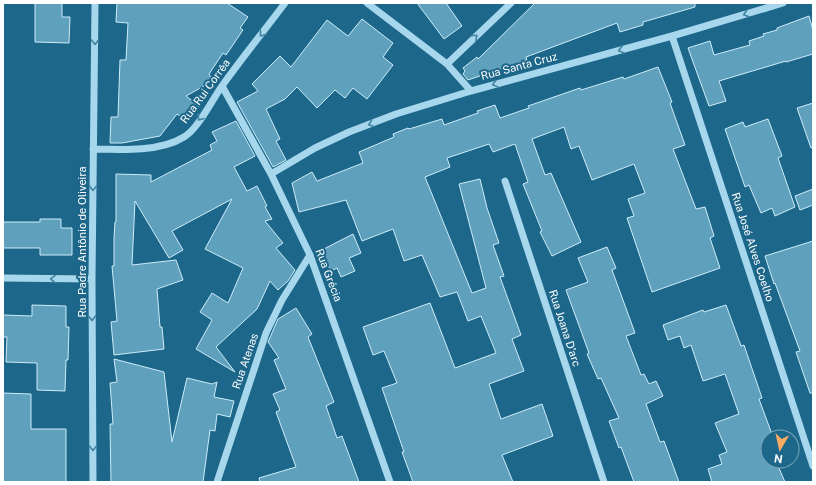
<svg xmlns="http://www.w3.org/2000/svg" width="816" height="485" font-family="'Public Sans',sans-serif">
<rect width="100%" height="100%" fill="#1d678a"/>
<!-- building -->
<path fill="#5fa0bd" stroke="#cdecf9" d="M 35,3 L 62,3 L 62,17 L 70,17 L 69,43 L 35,42 Z
M 117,3 L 227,3 L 248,17 L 240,28 L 243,30 L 226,55 L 223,53 L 209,74 L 213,81 L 186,96 L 199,106 L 187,121 L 177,114 L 160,136 L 122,143 L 110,143 L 111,117 L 118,117 L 120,60 L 126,60 L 128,23 L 116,22 Z
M 417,3 L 446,3 L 462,26 L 444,39 Z
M 535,3 L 695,3 L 695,7 L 643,22 L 643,25 L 620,32 L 617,23 L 526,57 L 527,60 L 468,80 L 463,74 L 465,71 L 463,68 L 477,57 L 478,59 Z
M 809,16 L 813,30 L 813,54 L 786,62 L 786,61 L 719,81 L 726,101 L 709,106 L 688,48 L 710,41 L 714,55 L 750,45 L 749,41 L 764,36 L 763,34 L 777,30 L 777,28 Z
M 362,19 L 393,43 L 383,57 L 393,65 L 367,99 L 353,88 L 345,98 L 335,90 L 317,108 L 297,87 L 285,99 L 266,109 L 280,139 L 276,141 L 286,160 L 273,167 L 237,102 L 258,91 L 252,84 L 280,56 L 291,67 L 327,20 L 348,36 Z
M 658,67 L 672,102 L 670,103 L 685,145 L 673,149 L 696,209 L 705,207 L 714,236 L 710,238 L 720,268 L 652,292 L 627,218 L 634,216 L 628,199 L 645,193 L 634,164 L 592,180 L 579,146 L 571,149 L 564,127 L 532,139 L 545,175 L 551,173 L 581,242 L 552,256 L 540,232 L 542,231 L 523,184 L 528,182 L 515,144 L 493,152 L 489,144 L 447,158 L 450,167 L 425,177 L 472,293 L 486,288 L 459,184 L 480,179 L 487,208 L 499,243 L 493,245 L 504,276 L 500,277 L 521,335 L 512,339 L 524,371 L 489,384 L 501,419 L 542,404 L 553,436 L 502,455 L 513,482 L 413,482 L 402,452 L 404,452 L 382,388 L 397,383 L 384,351 L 373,355 L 363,327 L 430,303 L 455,368 L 496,353 L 481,316 L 468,321 L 457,292 L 440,297 L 422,255 L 404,261 L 393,229 L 362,241 L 346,200 L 299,212 L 292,183 L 312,172 L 317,181 L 363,163 L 359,152 L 394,137 L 393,134 L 408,128 L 409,129 L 442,119 L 444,125 L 478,113 L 477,111 L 495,105 L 500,118 L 529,108 L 528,106 L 580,88 L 581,90 L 623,77 L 624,79 Z
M 813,103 L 813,147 L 811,148 L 797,108 Z
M 768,119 L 782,156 L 778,158 L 795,207 L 775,216 L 772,208 L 761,213 L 749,185 L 745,187 L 725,129 L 743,122 L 745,127 Z
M 236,121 L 255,156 L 234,167 L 247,191 L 257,186 L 267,206 L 265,207 L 272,219 L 265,221 L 283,243 L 276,248 L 295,270 L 288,281 L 278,290 L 270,281 L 257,309 L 216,347 L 235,372 L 196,349 L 212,320 L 200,312 L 212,293 L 228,303 L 243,268 L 205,249 L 232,199 L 172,231 L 183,250 L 169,258 L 135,201 L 132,265 L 176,260 L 183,280 L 157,289 L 160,327 L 162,327 L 164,349 L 114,355 L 111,322 L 117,321 L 112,266 L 114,266 L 114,238 L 115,222 L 116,222 L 116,174 L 151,175 L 151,182 L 212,150 L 210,145 L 217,141 L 212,132 Z
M 813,189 L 813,205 L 800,210 L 795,196 Z
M 40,219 L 61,219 L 61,228 L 72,228 L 72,255 L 40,255 L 40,248 L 3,248 L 3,222 L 40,222 Z
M 353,234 L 361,253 L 349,258 L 355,271 L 341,277 L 337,268 L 331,271 L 320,251 Z
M 813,241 L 813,393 L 810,393 L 796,352 L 800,351 L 775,283 L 774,284 L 765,256 Z
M 607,247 L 616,268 L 612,270 L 635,333 L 626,336 L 641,375 L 644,374 L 649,384 L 656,381 L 663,396 L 646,404 L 660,442 L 664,441 L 679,482 L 634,482 L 621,447 L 619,448 L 609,421 L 619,418 L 601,378 L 598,379 L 587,354 L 589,353 L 566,290 L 588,282 L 578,258 Z
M 32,305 L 66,306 L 66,327 L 69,327 L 68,360 L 66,360 L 65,391 L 37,390 L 37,363 L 6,362 L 7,337 L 3,337 L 3,315 L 32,316 Z
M 726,305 L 741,346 L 744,345 L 762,398 L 759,399 L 773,437 L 768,437 L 768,461 L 781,461 L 782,464 L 778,466 L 785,482 L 712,482 L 708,469 L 722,464 L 719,455 L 727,452 L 715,423 L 739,414 L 725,374 L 703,381 L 691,345 L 684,348 L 680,336 L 668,340 L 663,325 L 703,310 L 704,312 Z
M 296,308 L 312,334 L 308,337 L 334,402 L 326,406 L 337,438 L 342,436 L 359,482 L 260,482 L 259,478 L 296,467 L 276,412 L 280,410 L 273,394 L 286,389 L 274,360 L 279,358 L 268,342 L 278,319 Z
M 114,359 L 164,372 L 172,442 L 187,378 L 212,384 L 217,382 L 214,397 L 234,401 L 230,417 L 217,414 L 215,431 L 210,430 L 203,482 L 111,482 L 110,424 L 113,424 L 110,383 L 117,382 Z
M 3,393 L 31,394 L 31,429 L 66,429 L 66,482 L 3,482 Z"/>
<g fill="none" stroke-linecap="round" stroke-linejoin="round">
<!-- minor -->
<path stroke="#a7d7ec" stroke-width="7" d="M 367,3 L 447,64 L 471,91
M 672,36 L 813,466
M 447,64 L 511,3
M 222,86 L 271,174 L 310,255 L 390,482
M 93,149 C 121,150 160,152 184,137 C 198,129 212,100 222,86 C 242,58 264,31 285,3
M 271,174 L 315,148 L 349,132 L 396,114 L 471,91 L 672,36 L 783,3
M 505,181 L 604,482
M 3,278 L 92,279
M 93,482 L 92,279 L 95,3
M 217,482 L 266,333 L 282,300 L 310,255"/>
</g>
<!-- one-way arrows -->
<defs><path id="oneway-chevron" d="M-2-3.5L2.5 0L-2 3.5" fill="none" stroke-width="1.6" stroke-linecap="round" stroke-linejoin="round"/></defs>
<g stroke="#4083a2">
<use href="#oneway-chevron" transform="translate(746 14) rotate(163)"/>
<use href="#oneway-chevron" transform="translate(262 34) rotate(127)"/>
<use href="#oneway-chevron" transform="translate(475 37) rotate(-43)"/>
<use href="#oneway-chevron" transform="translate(95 42) rotate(91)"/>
<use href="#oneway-chevron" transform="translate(621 50) rotate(165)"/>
<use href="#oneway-chevron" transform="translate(495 84) rotate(165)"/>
<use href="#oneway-chevron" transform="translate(200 118) rotate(126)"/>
<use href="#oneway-chevron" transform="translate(371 124) rotate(160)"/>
<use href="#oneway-chevron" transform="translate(93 188) rotate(91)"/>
<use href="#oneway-chevron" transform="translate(53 279) rotate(-179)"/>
<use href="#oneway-chevron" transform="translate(92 318) rotate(90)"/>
<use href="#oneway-chevron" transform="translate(93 448) rotate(90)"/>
</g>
<g text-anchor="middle" stroke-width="4" stroke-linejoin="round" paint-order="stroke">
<!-- street labels -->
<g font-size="11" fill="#fff" stroke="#1d678a">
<text transform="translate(519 66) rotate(-15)" y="4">Rua Santa Cruz</text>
<text transform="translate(205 91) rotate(-54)" y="4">Rua Rui Corrêa</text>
<text transform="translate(82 242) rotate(-90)" y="4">Rua Padre Antônio de Oliveira</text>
<text transform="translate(753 247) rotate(72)" y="4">Rua José Alves Coelho</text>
<text transform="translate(329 275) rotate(69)" y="4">Rua Grécia</text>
<text transform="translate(565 328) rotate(72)" y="4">Rua Joana D'arc</text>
<text transform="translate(245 361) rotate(-71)" y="4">Rua Atenas</text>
</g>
</g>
<!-- border -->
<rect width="816" height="485" fill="none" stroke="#ffffff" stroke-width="8"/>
<!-- north arrow -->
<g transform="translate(780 449) rotate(189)"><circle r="19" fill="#1d678a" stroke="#77a4b9"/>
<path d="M0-3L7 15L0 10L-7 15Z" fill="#fcab65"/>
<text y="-6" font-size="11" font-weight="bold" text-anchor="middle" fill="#ffffff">N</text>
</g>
</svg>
